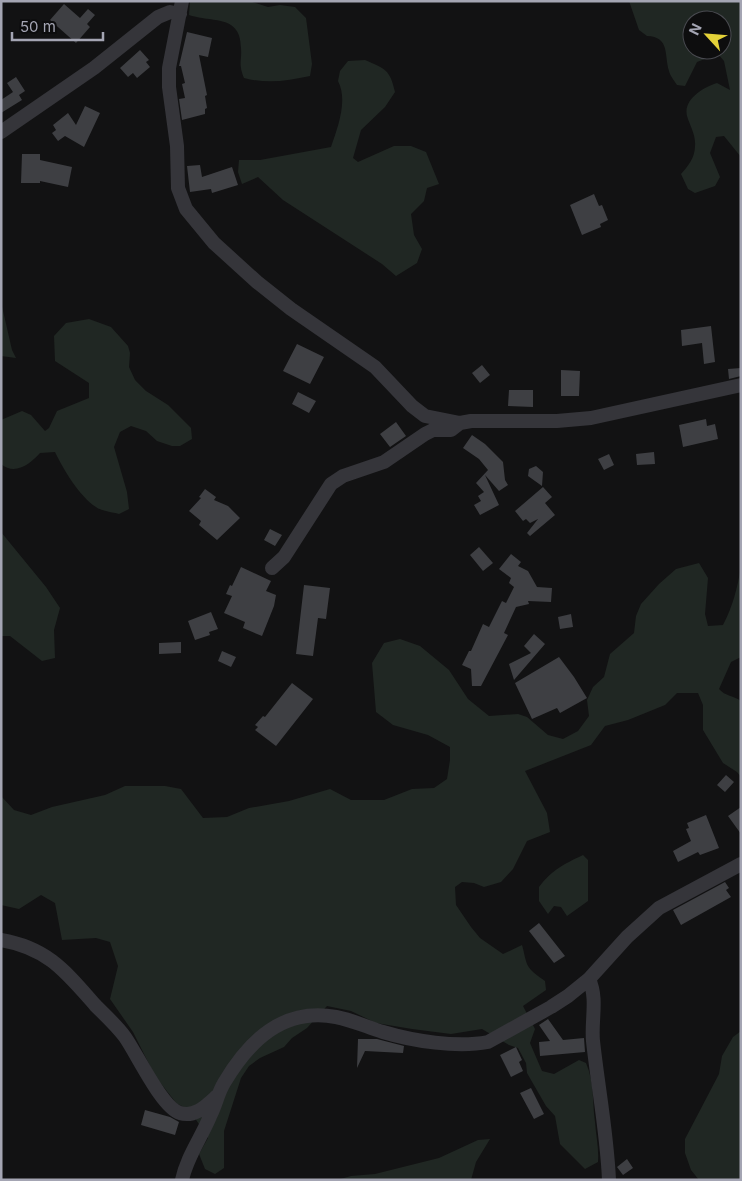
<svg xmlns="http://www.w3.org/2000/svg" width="742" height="1181" font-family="Inter,sans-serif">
<rect width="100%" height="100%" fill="#121213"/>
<!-- green -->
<path fill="#202723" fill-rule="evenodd" d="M 190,1 L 249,1 L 268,7 L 280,5 L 295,7 L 306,18 L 312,64 L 310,76 C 287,81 267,84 244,78 C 238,63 242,62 241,48 C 241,14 212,23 189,15 Z
M 629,1 L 741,1 L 741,157 L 724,136 L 716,137 L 710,153 L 720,177 L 715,186 L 695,193 L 688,189 L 681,174 C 688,166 695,158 695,146 C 696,135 690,126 687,116 C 683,99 704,87 717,83 L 730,90 L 724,61 L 718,54 L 697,62 L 685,86 L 677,85 C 674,80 670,76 669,71 C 664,54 670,37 647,36 L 639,30 ZM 692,20 L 722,20 L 722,50 L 692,50 Z
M 365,60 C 385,69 390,69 395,92 L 385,107 L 361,130 L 353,158 L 358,162 L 394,146 L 411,146 L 426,152 L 439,184 L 427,188 L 424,201 L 411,214 L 414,235 L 422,249 L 417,263 L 396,276 L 382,264 L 283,200 L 258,177 L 242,184 L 238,172 L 239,160 L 260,160 L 331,147 C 338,127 348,100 338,81 L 340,71 L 348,61 Z
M 1,302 L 12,350 L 16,358 L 1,356 Z
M 89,319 L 111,327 L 128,346 L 130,353 L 129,367 L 135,380 L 146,391 L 168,405 L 191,428 L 192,439 L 180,446 L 172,446 L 157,441 L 146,431 L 131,426 L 120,432 L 114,447 L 127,492 L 129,509 L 119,514 C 112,512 101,511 96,507 C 80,497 63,469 55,452 L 40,453 C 30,464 15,476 1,464 L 1,420 L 22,411 L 31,415 L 45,431 L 49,428 L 57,411 L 89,398 L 89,383 L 55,361 L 54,336 L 66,323 Z
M 1,532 L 46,587 L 60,608 L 54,630 L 55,658 L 42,661 L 10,636 L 1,636 Z
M 699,563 L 708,578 L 705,614 L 708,626 L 723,625 C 733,606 737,589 741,567 L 741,657 L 731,662 L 719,689 C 725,696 734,696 741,701 L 741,777 L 737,772 L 723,763 L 703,730 L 703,705 L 698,693 L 677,693 L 665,705 L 628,720 L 605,726 L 591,745 L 525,771 L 547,813 L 550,832 L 527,841 L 513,869 L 501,882 L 484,887 L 474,883 L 462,882 L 455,887 L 456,905 L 471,927 L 480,938 L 503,954 L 522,945 C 524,951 524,955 526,961 C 528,970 538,976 545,981 L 546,990 L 523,1006 L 535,1029 L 530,1043 L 542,1071 L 554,1074 L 579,1060 L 586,1063 C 595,1084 592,1101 595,1122 C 596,1136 599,1148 598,1162 L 585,1169 L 560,1144 L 555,1116 L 546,1106 L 531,1080 L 527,1073 L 526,1063 L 518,1048 L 509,1045 L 482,1029 L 451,1034 L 412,1029 L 376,1023 L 351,1011 L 327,1006 L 307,1028 L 292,1038 L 284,1047 L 260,1058 L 249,1066 L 241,1078 L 224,1131 L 224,1168 L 215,1174 L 205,1169 L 199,1154 L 208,1138 L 189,1109 L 177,1104 L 155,1076 L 133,1032 L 110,999 L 118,966 L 110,942 L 96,938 L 62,940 L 55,903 L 41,895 L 19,909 L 1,905 L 1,796 L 14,810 L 31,815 L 52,807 L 105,795 L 125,786 L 165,786 L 181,789 L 203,818 L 227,817 L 249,808 L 289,801 L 330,789 L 351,800 L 384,800 L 412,789 L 434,788 L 447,779 L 450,760 L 450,747 L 428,735 L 393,725 L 376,712 L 372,663 L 384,643 L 400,639 L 420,646 L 449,670 L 468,699 L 489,716 L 518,714 L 527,717 L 548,735 L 563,739 L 578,731 L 589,716 L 587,700 L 593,687 L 604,677 L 610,654 L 634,633 L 636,616 L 641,604 L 659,584 L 676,569 Z
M 583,855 L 588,860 L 588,901 L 567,916 L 561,907 L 554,906 L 548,914 L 539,901 L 539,887 C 552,870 564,864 583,855 Z
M 741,1031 L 741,1180 L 699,1180 L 691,1170 L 685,1153 L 685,1139 L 719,1074 L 722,1056 L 733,1037 Z
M 490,1139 L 476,1162 L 471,1180 L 337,1180 L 351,1176 L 375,1174 L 439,1158 L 478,1140 Z"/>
<!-- building -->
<path fill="#3e3f43" d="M 64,4 L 80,18 L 88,9 L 95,15 L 87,24 L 90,27 L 76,43 L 50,20 Z
M 187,32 L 212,38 L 208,57 L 199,55 L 207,95 L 205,96 L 207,108 L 205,109 L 205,114 L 182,120 L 179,99 L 185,98 L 182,84 L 185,83 L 181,66 L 179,66 Z
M 140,50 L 149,60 L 146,62 L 150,67 L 137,78 L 133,73 L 128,77 L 120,68 Z
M 16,77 L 25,91 L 19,95 L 22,100 L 1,113 L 1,100 L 13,92 L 7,83 Z
M 85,106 L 100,113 L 84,147 L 65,136 L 58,141 L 52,133 L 56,130 L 53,125 L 68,113 L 76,125 Z
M 22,154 L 40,154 L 40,160 L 72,167 L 68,187 L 40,181 L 40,183 L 21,183 Z
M 200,165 L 202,177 L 232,167 L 238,185 L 212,193 L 211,189 L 190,192 L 187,166 Z
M 594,194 L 599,206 L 602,205 L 608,220 L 600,224 L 601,227 L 582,235 L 570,205 Z
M 711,326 L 715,362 L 704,364 L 702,343 L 682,346 L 681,330 Z
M 297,344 L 324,357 L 310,384 L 283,371 Z
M 482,365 L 490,375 L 480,383 L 472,373 Z
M 741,368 L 741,376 L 729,379 L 728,369 Z
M 561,370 L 580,371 L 579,396 L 561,396 Z
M 509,390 L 533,390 L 533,407 L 508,406 Z
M 298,392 L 316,401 L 309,413 L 292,404 Z
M 706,419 L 707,426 L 715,424 L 718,439 L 683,447 L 679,425 Z
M 396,422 L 406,436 L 390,447 L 380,434 Z
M 472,435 L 485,444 L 503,462 L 505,480 L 508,485 L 499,491 L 485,475 L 499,505 L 480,515 L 474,505 L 481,501 L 478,496 L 484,492 L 476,483 L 488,470 L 479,459 L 463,448 Z
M 654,452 L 655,464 L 637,465 L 636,454 Z
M 609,454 L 614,465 L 604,470 L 598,459 Z
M 536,466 L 543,472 L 542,486 L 528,476 L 529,469 Z
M 543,487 L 552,497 L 545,503 L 555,515 L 530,536 L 527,533 L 538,519 L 530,523 L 526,519 L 523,521 L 515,511 Z
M 205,489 L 216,497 L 214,500 L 228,506 L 240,518 L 217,540 L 199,525 L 201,521 L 189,511 L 201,498 L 199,497 Z
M 270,529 L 282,535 L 275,546 L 264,540 Z
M 479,547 L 493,563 L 483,571 L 470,555 Z
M 511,554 L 521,562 L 518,566 L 528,571 L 537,587 L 552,588 L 551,602 L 528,601 L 529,604 L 516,607 L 504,633 L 508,635 L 481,686 L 472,686 L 471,669 L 462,665 L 469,651 L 471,651 L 483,624 L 489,627 L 502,601 L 506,603 L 514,587 L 509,583 L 511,578 L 499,569 Z
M 241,567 L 271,581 L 266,591 L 276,595 L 274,606 L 262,636 L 243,628 L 245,622 L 224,613 L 232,596 L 226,594 L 230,585 L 232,586 Z
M 304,585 L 330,588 L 326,619 L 318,618 L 313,656 L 296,654 Z
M 211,612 L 218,629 L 209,632 L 210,635 L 195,640 L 188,621 Z
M 571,614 L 573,627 L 560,629 L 558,617 Z
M 534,634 L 545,644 L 514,680 L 509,664 L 531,653 L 524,646 Z
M 181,642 L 181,653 L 159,654 L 159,643 Z
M 222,651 L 236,657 L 231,667 L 218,661 Z
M 559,657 L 574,677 L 587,698 L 560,713 L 557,708 L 532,719 L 515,683 Z
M 292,683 L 313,699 L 276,746 L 255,730 L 258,727 L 255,725 L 263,716 L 265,717 Z
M 726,775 L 734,782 L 725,792 L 717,785 Z
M 741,807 L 741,834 L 728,816 Z
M 706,815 L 719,848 L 700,855 L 698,852 L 678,862 L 673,851 L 691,841 L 686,829 L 689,828 L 687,823 Z
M 725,882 L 729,888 L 726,890 L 731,897 L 681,925 L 673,910 Z
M 539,923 L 565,956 L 554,963 L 529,931 Z
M 548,1019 L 563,1040 L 584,1038 L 585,1052 L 540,1056 L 539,1042 L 550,1041 L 539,1025 Z
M 358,1039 L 377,1039 L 404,1046 L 403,1053 L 365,1051 L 357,1068 Z
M 516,1047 L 522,1060 L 519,1062 L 523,1071 L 511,1077 L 500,1055 Z
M 531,1088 L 544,1114 L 534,1119 L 520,1093 Z
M 145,1110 L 170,1117 L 179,1122 L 175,1135 L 141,1125 Z
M 627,1159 L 633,1168 L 623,1175 L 617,1167 Z"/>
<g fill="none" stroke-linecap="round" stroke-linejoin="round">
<!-- minor -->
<path stroke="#35353a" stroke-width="14" d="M 182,1 L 169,68 L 169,87 L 177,146 L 178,188 L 186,209 L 214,243 L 257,282 L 291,309 L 375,367 L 412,406 L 425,416 L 460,423 L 471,421 L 557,421 L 591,418 L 741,385
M 1,132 L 94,68 L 158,17 L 170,12 L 180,14
M 272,568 L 284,557 L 331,484 L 343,476 L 384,462 L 425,434 L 433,430 L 451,430 L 460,423
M 1,940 C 48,948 66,972 96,1006 C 106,1016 117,1026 125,1037 C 137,1054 162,1108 180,1113 C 195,1118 207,1105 217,1096
M 589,979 C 598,999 591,1020 593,1041 C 598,1087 607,1133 609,1180
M 182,1180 C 187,1156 202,1137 211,1114 C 216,1104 218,1093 224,1083 C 249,1041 283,1007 336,1017 C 352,1020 367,1027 383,1032 C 413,1041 457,1048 488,1042 L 551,1007 L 568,996 L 589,979 L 627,937 L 659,908 L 741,864"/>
</g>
<!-- border -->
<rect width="742" height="1181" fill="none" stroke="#a4a5b3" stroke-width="5"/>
<!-- north arrow -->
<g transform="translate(707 35) rotate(296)"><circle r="24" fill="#0d0d0e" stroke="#494a50"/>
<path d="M0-4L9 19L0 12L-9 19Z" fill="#e4d239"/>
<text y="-8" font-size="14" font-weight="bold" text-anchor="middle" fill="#a4a5b3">N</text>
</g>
<!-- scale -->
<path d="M12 32v8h91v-8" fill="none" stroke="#a4a5b3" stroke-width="2.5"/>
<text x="20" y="32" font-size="15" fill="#a4a5b3" stroke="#0d0d0e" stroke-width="4" paint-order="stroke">50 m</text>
</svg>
